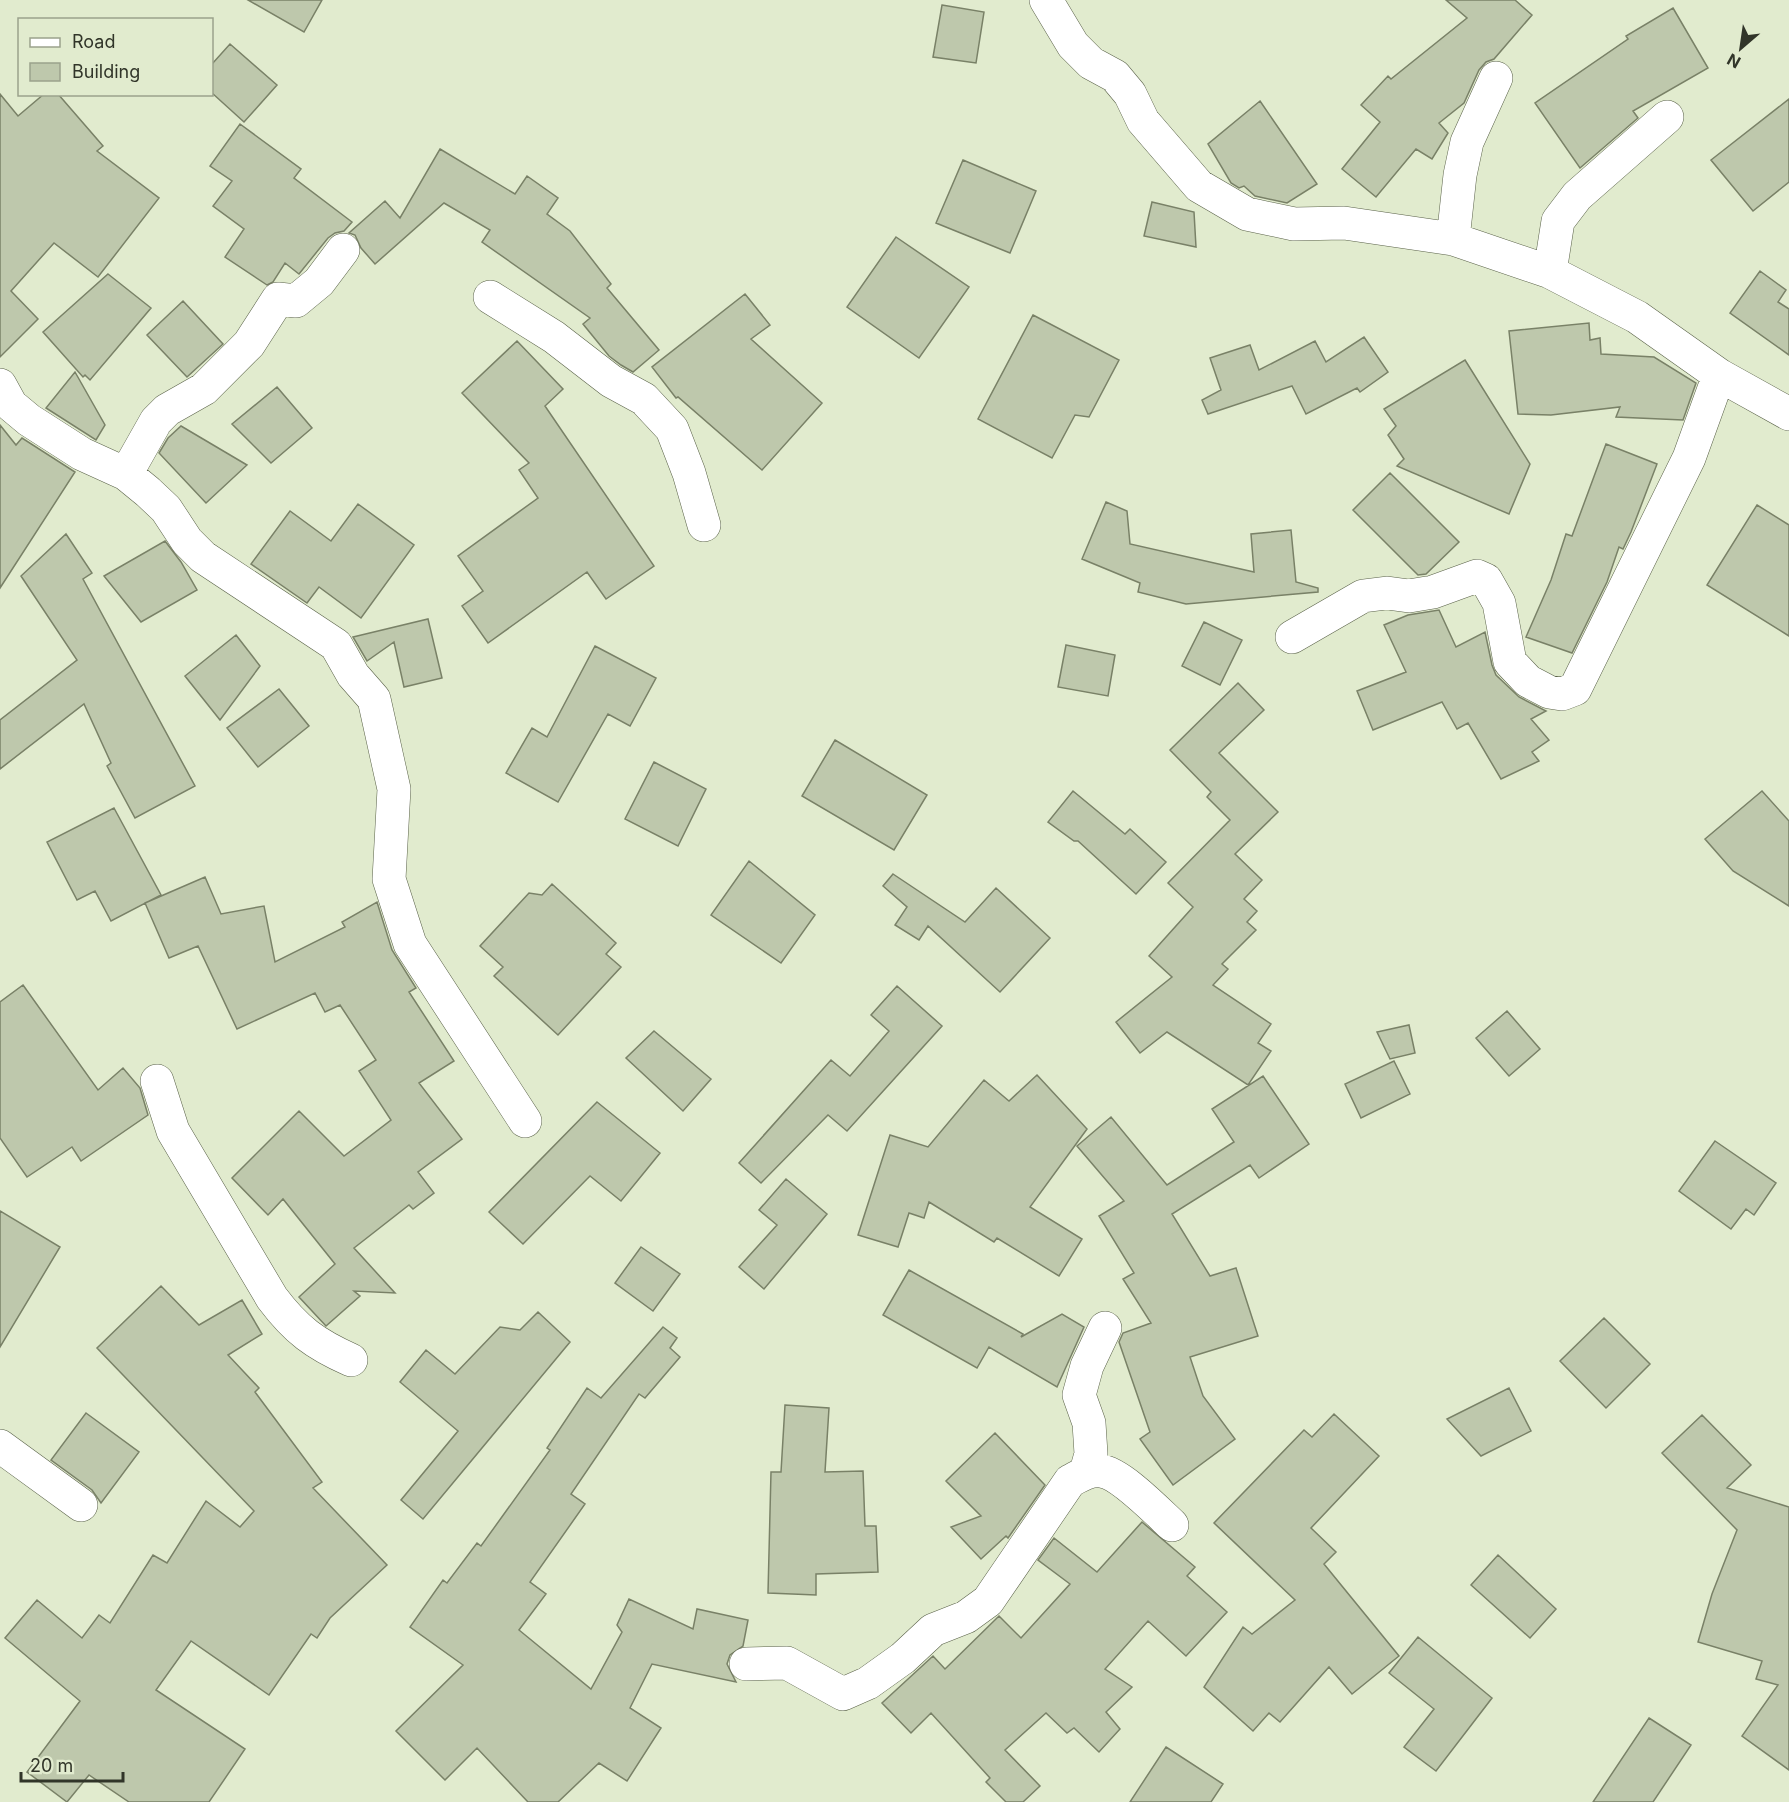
<svg xmlns="http://www.w3.org/2000/svg" width="1789" height="1802" font-family="Inter,sans-serif">
<rect width="100%" height="100%" fill="#e1ebce"/>
<!-- building -->
<path fill="#bec8ac" stroke="#798167" stroke-width="1.5" d="M 248,0 L 322,0 L 304,32 Z
M 1446,0 L 1515,0 L 1532,15 L 1494,59 L 1486,62 L 1479,70 L 1464,103 L 1439,123 L 1448,133 L 1432,159 L 1416,149 L 1376,197 L 1342,169 L 1380,122 L 1361,105 L 1388,76 L 1391,79 L 1467,18 Z
M 942,5 L 984,12 L 976,63 L 933,57 Z
M 1673,8 L 1708,68 L 1633,111 L 1638,118 L 1580,168 L 1535,103 L 1628,39 L 1626,36 Z
M 230,44 L 277,85 L 244,122 L 212,93 L 212,64 Z
M 0,94 L 18,116 L 44,94 L 58,94 L 103,146 L 97,151 L 159,198 L 98,277 L 54,243 L 11,291 L 38,319 L 0,357 Z
M 1789,99 L 1789,182 L 1753,211 L 1711,160 Z
M 1260,101 L 1317,184 L 1287,203 L 1255,196 L 1244,186 L 1239,188 L 1231,183 L 1208,144 Z
M 240,124 L 301,169 L 294,178 L 352,222 L 344,231 L 335,233 L 328,238 L 299,274 L 285,263 L 273,282 L 267,285 L 225,257 L 244,229 L 213,206 L 232,181 L 210,166 Z
M 440,149 L 515,194 L 527,176 L 558,198 L 547,214 L 570,231 L 611,284 L 607,288 L 659,350 L 633,372 L 621,365 L 609,356 L 583,324 L 590,318 L 482,242 L 490,230 L 444,203 L 375,264 L 361,248 L 355,235 L 349,233 L 385,201 L 400,218 Z
M 963,160 L 1036,191 L 1010,253 L 936,223 Z
M 1152,202 L 1194,212 L 1196,247 L 1144,236 Z
M 896,237 L 969,287 L 919,358 L 847,307 Z
M 1760,271 L 1786,290 L 1778,302 L 1789,309 L 1789,355 L 1730,313 Z
M 108,274 L 151,308 L 90,380 L 85,375 L 83,377 L 43,332 Z
M 745,294 L 770,325 L 751,339 L 822,403 L 762,470 L 678,397 L 676,398 L 652,367 Z
M 183,301 L 223,344 L 187,377 L 147,335 Z
M 1033,315 L 1119,360 L 1089,417 L 1075,415 L 1052,458 L 978,419 Z
M 1589,323 L 1590,340 L 1600,338 L 1601,354 L 1654,357 L 1696,383 L 1683,420 L 1616,417 L 1620,407 L 1551,415 L 1518,414 L 1509,331 Z
M 1364,337 L 1388,372 L 1360,392 L 1357,388 L 1306,414 L 1292,386 L 1208,414 L 1202,400 L 1221,390 L 1210,358 L 1250,345 L 1259,370 L 1315,341 L 1326,362 Z
M 517,341 L 563,389 L 545,406 L 654,566 L 606,599 L 587,572 L 488,643 L 462,606 L 483,591 L 458,556 L 538,498 L 519,470 L 529,463 L 462,393 Z
M 1465,360 L 1530,464 L 1509,514 L 1397,466 L 1404,459 L 1388,435 L 1396,426 L 1384,409 Z
M 75,372 L 105,425 L 96,440 L 46,408 Z
M 277,387 L 312,428 L 271,463 L 232,424 Z
M 0,425 L 16,445 L 22,438 L 75,472 L 0,588 Z
M 181,426 L 247,465 L 206,503 L 159,453 L 168,438 Z
M 1606,444 L 1657,464 L 1631,532 L 1623,549 L 1619,547 L 1607,582 L 1572,653 L 1526,637 L 1551,580 L 1566,534 L 1572,536 Z
M 1390,473 L 1459,542 L 1426,574 L 1418,575 L 1353,510 Z
M 1106,502 L 1127,511 L 1130,544 L 1254,572 L 1251,534 L 1291,530 L 1296,582 L 1318,588 L 1318,592 L 1186,604 L 1138,592 L 1140,583 L 1082,559 Z
M 358,504 L 414,545 L 361,618 L 319,587 L 307,603 L 251,564 L 290,511 L 331,541 Z
M 1757,505 L 1789,525 L 1789,636 L 1707,585 Z
M 66,534 L 92,573 L 83,579 L 195,786 L 135,818 L 107,766 L 111,763 L 84,704 L 0,769 L 0,720 L 77,660 L 21,576 Z
M 165,541 L 181,562 L 197,590 L 141,622 L 104,576 Z
M 1439,610 L 1456,647 L 1485,632 L 1492,665 L 1496,675 L 1519,697 L 1546,711 L 1531,719 L 1549,740 L 1532,752 L 1539,761 L 1501,779 L 1468,723 L 1457,729 L 1442,702 L 1373,730 L 1357,691 L 1406,672 L 1384,625 L 1408,615 Z
M 428,619 L 442,678 L 404,687 L 394,642 L 367,661 L 353,637 Z
M 1204,622 L 1242,640 L 1220,685 L 1182,666 Z
M 236,635 L 260,666 L 220,720 L 185,676 Z
M 1066,645 L 1115,655 L 1108,696 L 1058,687 Z
M 595,646 L 656,678 L 630,726 L 608,714 L 558,802 L 506,773 L 532,728 L 547,737 Z
M 1238,683 L 1264,710 L 1219,753 L 1278,812 L 1235,854 L 1262,880 L 1244,899 L 1257,911 L 1247,922 L 1256,930 L 1222,964 L 1228,969 L 1213,985 L 1271,1024 L 1258,1043 L 1271,1051 L 1248,1085 L 1167,1032 L 1140,1053 L 1116,1022 L 1172,977 L 1149,956 L 1193,907 L 1168,883 L 1230,820 L 1207,797 L 1211,792 L 1170,750 Z
M 279,689 L 309,726 L 258,767 L 227,728 Z
M 835,740 L 927,795 L 894,850 L 802,796 Z
M 654,762 L 706,789 L 678,846 L 625,819 Z
M 1073,791 L 1125,834 L 1130,829 L 1166,862 L 1136,894 L 1078,841 L 1074,841 L 1048,822 Z
M 1762,791 L 1789,821 L 1789,906 L 1733,871 L 1705,839 Z
M 114,808 L 161,895 L 111,921 L 95,891 L 77,900 L 47,842 Z
M 749,861 L 815,915 L 781,963 L 711,915 Z
M 893,874 L 965,922 L 996,888 L 1050,938 L 1000,992 L 928,926 L 919,940 L 895,925 L 907,907 L 883,886 Z
M 205,877 L 221,914 L 264,906 L 275,962 L 345,927 L 342,922 L 377,902 L 392,950 L 416,988 L 409,992 L 454,1061 L 419,1083 L 462,1139 L 418,1172 L 434,1193 L 413,1209 L 409,1205 L 354,1248 L 395,1293 L 354,1291 L 360,1296 L 326,1326 L 299,1297 L 335,1264 L 283,1199 L 268,1215 L 232,1178 L 299,1111 L 344,1156 L 391,1120 L 359,1071 L 376,1060 L 340,1005 L 325,1012 L 315,993 L 237,1029 L 198,946 L 169,958 L 145,903 Z
M 552,884 L 616,943 L 606,954 L 621,967 L 558,1035 L 494,976 L 503,967 L 480,946 L 529,893 L 542,895 Z
M 23,985 L 98,1090 L 123,1068 L 140,1088 L 148,1115 L 81,1161 L 72,1147 L 27,1177 L 0,1138 L 0,1002 Z
M 897,986 L 942,1026 L 847,1131 L 828,1115 L 761,1183 L 739,1163 L 831,1060 L 850,1076 L 889,1031 L 871,1015 Z
M 1507,1011 L 1540,1049 L 1509,1076 L 1476,1038 Z
M 1409,1025 L 1415,1053 L 1390,1059 L 1377,1032 Z
M 654,1031 L 711,1079 L 683,1111 L 626,1058 Z
M 1394,1061 L 1410,1094 L 1361,1118 L 1345,1084 Z
M 1037,1075 L 1087,1129 L 1030,1207 L 1082,1239 L 1059,1276 L 997,1238 L 994,1242 L 929,1202 L 924,1218 L 909,1213 L 898,1247 L 858,1235 L 890,1135 L 928,1147 L 984,1080 L 1009,1101 Z
M 1263,1076 L 1309,1144 L 1259,1178 L 1250,1165 L 1172,1214 L 1210,1276 L 1236,1268 L 1258,1336 L 1190,1357 L 1203,1396 L 1235,1439 L 1173,1485 L 1140,1439 L 1150,1432 L 1119,1342 L 1123,1333 L 1151,1323 L 1123,1279 L 1134,1273 L 1099,1216 L 1124,1201 L 1077,1146 L 1111,1117 L 1167,1185 L 1234,1142 L 1212,1109 Z
M 597,1102 L 660,1153 L 621,1201 L 590,1176 L 523,1244 L 489,1212 Z
M 1715,1141 L 1776,1183 L 1754,1215 L 1746,1209 L 1731,1229 L 1679,1191 Z
M 786,1179 L 827,1214 L 764,1289 L 739,1267 L 777,1225 L 759,1210 Z
M 0,1211 L 60,1247 L 0,1347 Z
M 641,1247 L 680,1274 L 653,1311 L 615,1283 Z
M 909,1270 L 1023,1334 L 1021,1337 L 1062,1314 L 1084,1327 L 1057,1387 L 989,1347 L 977,1368 L 883,1315 Z
M 161,1286 L 199,1325 L 242,1300 L 262,1334 L 228,1355 L 259,1388 L 255,1392 L 322,1482 L 313,1488 L 387,1565 L 330,1618 L 317,1638 L 311,1634 L 269,1695 L 191,1641 L 156,1690 L 245,1749 L 209,1802 L 129,1802 L 89,1775 L 67,1802 L 27,1772 L 80,1701 L 5,1638 L 37,1600 L 82,1638 L 99,1615 L 110,1623 L 153,1555 L 167,1563 L 206,1501 L 240,1527 L 254,1511 L 97,1348 Z
M 538,1312 L 570,1342 L 423,1519 L 401,1500 L 458,1431 L 400,1382 L 426,1350 L 455,1374 L 500,1327 L 520,1330 Z
M 1604,1318 L 1650,1364 L 1606,1408 L 1560,1361 Z
M 663,1327 L 677,1338 L 670,1348 L 680,1357 L 645,1398 L 639,1394 L 571,1494 L 585,1504 L 530,1582 L 546,1594 L 519,1630 L 591,1689 L 622,1632 L 617,1625 L 629,1599 L 693,1629 L 697,1609 L 748,1620 L 743,1646 L 730,1655 L 727,1664 L 736,1682 L 652,1664 L 630,1708 L 661,1728 L 627,1781 L 599,1763 L 558,1802 L 528,1802 L 477,1748 L 445,1780 L 396,1731 L 463,1665 L 410,1627 L 443,1580 L 447,1583 L 477,1543 L 481,1546 L 550,1450 L 547,1448 L 587,1388 L 601,1398 Z
M 1509,1388 L 1531,1431 L 1481,1456 L 1447,1419 Z
M 785,1405 L 829,1408 L 825,1472 L 863,1471 L 865,1526 L 876,1526 L 878,1572 L 816,1574 L 816,1595 L 768,1593 L 771,1472 L 781,1472 Z
M 86,1413 L 139,1452 L 101,1503 L 92,1490 L 51,1460 Z
M 1334,1414 L 1379,1456 L 1311,1528 L 1336,1552 L 1324,1564 L 1399,1656 L 1352,1694 L 1329,1667 L 1280,1722 L 1269,1713 L 1253,1731 L 1204,1687 L 1243,1627 L 1252,1634 L 1295,1600 L 1214,1523 L 1304,1430 L 1312,1437 Z
M 1702,1415 L 1751,1465 L 1727,1488 L 1789,1507 L 1789,1770 L 1742,1736 L 1778,1685 L 1756,1679 L 1762,1661 L 1698,1642 L 1712,1594 L 1737,1530 L 1662,1453 Z
M 995,1433 L 1045,1485 L 1008,1538 L 1006,1536 L 981,1559 L 951,1527 L 981,1516 L 946,1481 Z
M 1142,1522 L 1195,1567 L 1187,1576 L 1227,1612 L 1186,1656 L 1148,1621 L 1105,1669 L 1132,1687 L 1106,1712 L 1120,1729 L 1099,1752 L 1074,1728 L 1067,1733 L 1046,1713 L 1005,1750 L 1040,1786 L 1023,1802 L 1006,1802 L 986,1782 L 990,1778 L 931,1713 L 911,1733 L 882,1703 L 933,1656 L 945,1669 L 999,1616 L 1021,1638 L 1070,1584 L 1038,1560 L 1054,1538 L 1097,1572 Z
M 1498,1555 L 1556,1609 L 1530,1638 L 1471,1585 Z
M 1418,1637 L 1492,1698 L 1436,1771 L 1404,1747 L 1434,1709 L 1389,1673 Z
M 1649,1718 L 1691,1745 L 1653,1802 L 1593,1802 Z
M 1166,1747 L 1223,1784 L 1211,1802 L 1130,1802 Z"/>
<g fill="none" stroke-linecap="round" stroke-linejoin="round">
<defs>
<path id="minor" d="M 1046,0 L 1073,45 L 1091,63 L 1115,76 L 1130,94 L 1143,121 L 1199,186 L 1247,214 L 1294,224 L 1344,223 L 1453,239 L 1550,272 L 1637,317 L 1719,375 L 1789,414
M 1453,239 L 1460,175 L 1467,142 L 1496,78
M 1550,272 L 1558,221 L 1577,196 L 1667,117
M 490,297 L 554,337 L 611,381 L 644,399 L 672,429 L 689,473 L 704,525
M 0,385 L 11,405 L 29,420 L 82,454 L 126,474 L 148,492 L 166,509 L 187,541 L 203,557 L 336,645 L 353,675 L 374,699 L 394,789 L 389,879 L 410,944 L 525,1121
M 126,474 L 156,421 L 167,410 L 204,389 L 249,344 L 278,299 L 296,301 L 319,282 L 343,250
M 1292,637 L 1363,596 L 1387,593 L 1409,596 L 1433,592 L 1477,576 L 1486,580 L 1499,603 L 1510,662 L 1528,681 L 1549,692 L 1562,694 L 1575,689 L 1689,458 L 1719,375
M 157,1081 L 173,1131 L 272,1298 C 296,1330 315,1344 351,1360
M 0,1446 L 81,1505
M 1086,1472 L 1091,1454 L 1089,1423 L 1079,1395 L 1087,1366 L 1105,1328
M 746,1664 L 787,1663 L 843,1694 L 868,1683 L 903,1658 L 933,1630 L 966,1617 L 988,1601 L 1070,1481 C 1080,1476 1089,1469 1101,1471 C 1120,1473 1157,1511 1172,1525"/>
</defs>
<!-- minor casing -->
<use href="#minor" stroke="#5a6249" stroke-width="34"/>
<!-- minor -->
<use href="#minor" stroke="#fff" stroke-width="33"/>
</g>
<!-- legend -->
<rect x="18" y="18" width="195" height="78" fill="#e1ebce" stroke="#9ba28c" stroke-width="1.5"/>
<rect x="30" y="38" width="30" height="9" fill="#ffffff" stroke="#9ba28c" stroke-width="1.5"/>
<text x="72" y="48" font-size="18" fill="#313529">Road</text>
<rect x="30" y="63" width="30" height="18" fill="#bec8ac" stroke="#9ba28c" stroke-width="1.5"/>
<text x="72" y="78" font-size="18" fill="#313529">Building</text>
<!-- north arrow -->
<g transform="translate(1741 48) rotate(209)" stroke="#e1ebce" stroke-width="4.5" paint-order="stroke">
<path d="M0-4.5L10 22L0 15L-10 22Z" fill="#313529"/>
<text y="-9" font-size="16" font-weight="bold" text-anchor="middle" fill="#313529">N</text>
</g>
<!-- scale -->
<path d="M21 1772v9h102v-9" fill="none" stroke="#313529" stroke-width="3"/>
<text x="30" y="1772" font-size="18" fill="#313529" stroke="#e1ebce" stroke-width="4.5" paint-order="stroke">20 m</text>
</svg>
